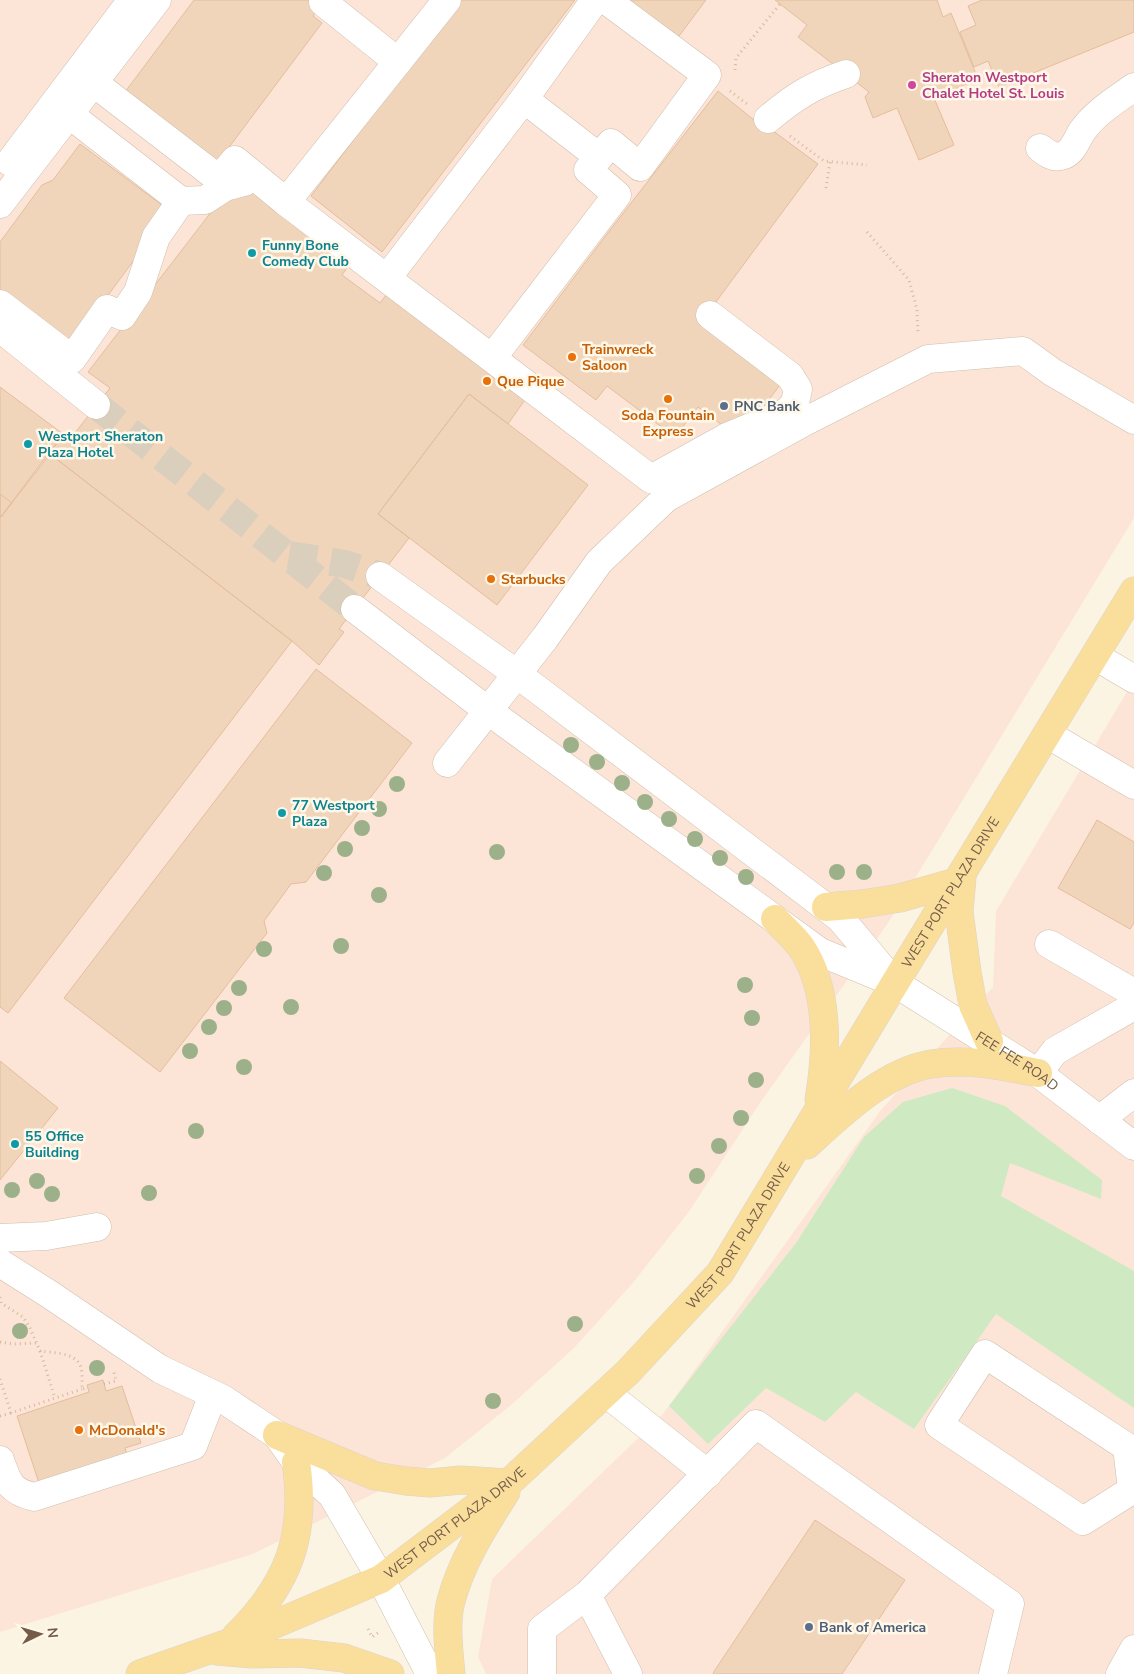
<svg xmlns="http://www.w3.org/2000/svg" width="1134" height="1674" font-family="'Nunito Sans',sans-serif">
<rect width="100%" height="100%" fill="#fcf4e3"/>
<!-- commercial -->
<path fill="#fce5d7" d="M 0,0 L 1134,0 L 1134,518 L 888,923 L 762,1100 L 688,1213 L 632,1284 L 574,1348 L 510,1406 L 445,1458 L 253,1554 L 0,1632 Z
M 1134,680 L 1134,1674 L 486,1674 L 478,1657 L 492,1579 L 663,1414 L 881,1110 L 993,987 L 996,911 Z"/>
<!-- green -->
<path fill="#cfe9c2" d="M 952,1088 L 1005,1106 L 1102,1180 L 1101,1199 L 1010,1163 L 1001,1196 L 1134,1271 L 1134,1408 L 996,1314 L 914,1429 L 856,1392 L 825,1422 L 766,1388 L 708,1444 L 669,1406 L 796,1243 L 864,1137 L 903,1102 Z"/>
<!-- building -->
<path fill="#f1d5bb" stroke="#e4bd9c" d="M 194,0 L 324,0 L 313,16 L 322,23 L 218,162 L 125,92 Z
M 460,0 L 575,0 L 382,252 L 311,196 Z
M 620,0 L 706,0 L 676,40 Z
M 775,0 L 937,0 L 943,17 L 951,13 L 978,79 L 934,98 L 954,145 L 919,160 L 897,108 L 873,118 L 865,97 L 869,92 L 798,37 L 807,25 Z
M 982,0 L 1134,0 L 1134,32 L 999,87 L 988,61 L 974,67 L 960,32 L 976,25 L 968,6 Z
M 718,91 L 754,120 L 760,116 L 765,125 L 818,164 L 704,318 L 785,378 L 751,424 L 726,428 L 698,407 L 675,437 L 607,386 L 596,400 L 523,345 L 607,234 Z
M 80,144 L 170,211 L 70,347 L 0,295 L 0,242 L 42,185 L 53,180 Z
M 256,193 L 349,265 L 342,275 L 380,303 L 390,290 L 529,394 L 508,424 L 469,394 L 378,514 L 409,538 L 339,629 L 344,632 L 319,665 L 292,641 L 50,454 L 63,434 L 71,438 L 110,388 L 88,372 L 225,194 Z
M 0,387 L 63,434 L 0,518 Z
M 469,394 L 588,485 L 497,605 L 378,514 Z
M 50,454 L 292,641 L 8,1013 L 0,1007 L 0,518 Z
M 0,494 L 12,503 L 0,518 Z
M 316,669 L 412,743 L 306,882 L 291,884 L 264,921 L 267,933 L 160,1072 L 64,998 Z
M 1097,820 L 1134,842 L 1134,923 L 1130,929 L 1058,888 Z
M 0,1061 L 58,1108 L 0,1180 Z
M 103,1380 L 106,1391 L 122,1386 L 141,1443 L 125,1448 L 128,1457 L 39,1483 L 17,1416 L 89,1392 L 87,1385 Z
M 815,1520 L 905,1580 L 842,1674 L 714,1674 L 713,1673 Z"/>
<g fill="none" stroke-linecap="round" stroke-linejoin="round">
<!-- minor-tunnel -->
<path stroke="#dacebc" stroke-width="28" stroke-dasharray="28 14" stroke-linecap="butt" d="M 96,405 L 355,609
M 289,555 L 345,564 L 380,576"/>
<defs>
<g id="minor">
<path d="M 323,2 L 398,62"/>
<path d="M 94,83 L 219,179 L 235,160 L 286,202 L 651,479 L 727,437 L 787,412 L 795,403 L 798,389 L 790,376 L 710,315"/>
<path d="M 524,99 L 595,0"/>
<path d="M 70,115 L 181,201"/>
<path d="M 768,119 C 794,97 813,85 846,74"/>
<path d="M 1040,148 C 1048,154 1054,159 1064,155 C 1074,151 1077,138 1083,130 C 1096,112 1116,100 1134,87"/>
<path d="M 599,157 L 611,143 L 640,167 L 707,75 L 606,0"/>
<path d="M 10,162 L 132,0"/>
<path d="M 286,202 L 447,0"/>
<path d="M 0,204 L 157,0"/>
<path d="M 387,278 L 524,99 L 599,157 L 588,170 L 617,195 L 492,358"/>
<path d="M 0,304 L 72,359 L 107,309 L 122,316 L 138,292 L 156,237 L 181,201 L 205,200 L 225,187 L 244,182"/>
<path d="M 0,328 L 96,405"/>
<path d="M 380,576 L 517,674 L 840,918 L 892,980"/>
<path id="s1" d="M 355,609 L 487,710 L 820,952 L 895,983 L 1038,1073 L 1134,1146"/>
<path d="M 1095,656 L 1134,679"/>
<path d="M 1047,734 L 1134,785"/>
<path d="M 447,763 L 545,638 L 599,562 L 666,498 L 806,421 L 928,359 L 1023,351 L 1052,372 L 1134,420"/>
<path d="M 1049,944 L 1134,993"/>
<path d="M 1038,1073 L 1055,1051 L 1134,1006"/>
<path d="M 1099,1120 L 1134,1093"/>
<path d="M 0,1238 L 46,1236 L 97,1227"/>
<path d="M 0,1263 L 49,1294 L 160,1369 L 223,1399 L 277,1435 L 296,1462 L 332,1495 L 381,1579 L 430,1674"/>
<path d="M 985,1354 L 1127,1447 L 1132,1490 L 1083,1521 L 939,1425 Z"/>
<path d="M 606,1393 L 708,1474"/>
<path d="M 0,1460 C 8,1482 9,1491 34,1497 L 193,1446 L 213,1395"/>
<path d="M 587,1595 L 756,1424 L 1010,1604 L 993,1674"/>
<path d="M 542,1674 L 542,1629 L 587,1595 L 628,1674"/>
<path d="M 1120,1674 L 1134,1649"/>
</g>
<g id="major">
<path d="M 962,877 L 959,912 L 967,972 L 973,1005 L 989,1041"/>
<path d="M 826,907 L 862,904 L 900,898 L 956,882"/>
<path d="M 775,919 C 783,928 794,937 801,947 C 830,990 827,1052 819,1100"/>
<path d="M 807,1145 C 841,1114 884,1072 931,1064 C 967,1058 1003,1066 1038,1073"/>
<path d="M 277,1435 L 375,1476 L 406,1481 L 430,1483 L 461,1480 L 508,1483"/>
<path d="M 236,1636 C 289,1584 307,1535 296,1462"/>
<path d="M 217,1651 L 252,1654 L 300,1653 L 344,1658 L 390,1674"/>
<path id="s2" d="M 140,1674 L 240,1639 L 381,1579 L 514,1478 L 628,1372 L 720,1273 L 895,983 L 1134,591"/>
<path d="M 451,1674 C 449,1652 445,1623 451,1601 C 461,1562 485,1525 506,1492"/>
</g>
</defs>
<!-- minor casing -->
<use href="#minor" stroke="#cfbfad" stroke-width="29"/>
<!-- major casing -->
<use href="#major" stroke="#dbd5d0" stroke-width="29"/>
<!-- path -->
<path stroke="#d6b89e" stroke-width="3" stroke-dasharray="1 4" stroke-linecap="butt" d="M 735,70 L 736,58 L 780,4
M 730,91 L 747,104
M 790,136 L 824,161 L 867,165
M 826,188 L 830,162
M 867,232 L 909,280 L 917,310 L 918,334
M 0,1297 L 1,1303 L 23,1317 L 30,1328 L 40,1351 C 52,1353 74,1352 80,1365 C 83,1372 82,1382 82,1389 L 88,1388
M 0,1342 L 13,1344 L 36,1343
M 40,1351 L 55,1398
M 0,1379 L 11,1413 L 82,1389
M 104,1384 L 116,1381 L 114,1372
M 0,1416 L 11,1413
M 368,1629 L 372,1637 L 379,1632"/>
<!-- minor -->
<use href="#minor" stroke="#fff" stroke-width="28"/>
<!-- major -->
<use href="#major" stroke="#fade9c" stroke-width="28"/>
</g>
<!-- trees -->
<g fill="#9cb08a">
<circle cx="571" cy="745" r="8"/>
<circle cx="597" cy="762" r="8"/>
<circle cx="622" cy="783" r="8"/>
<circle cx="397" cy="784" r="8"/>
<circle cx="645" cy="802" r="8"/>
<circle cx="379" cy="809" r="8"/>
<circle cx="669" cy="819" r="8"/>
<circle cx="362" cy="828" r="8"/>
<circle cx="695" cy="839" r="8"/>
<circle cx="345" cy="849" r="8"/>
<circle cx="497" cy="852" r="8"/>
<circle cx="720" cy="858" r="8"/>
<circle cx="837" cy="872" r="8"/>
<circle cx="864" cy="872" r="8"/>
<circle cx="324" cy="873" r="8"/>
<circle cx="746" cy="877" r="8"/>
<circle cx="379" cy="895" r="8"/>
<circle cx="341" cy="946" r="8"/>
<circle cx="264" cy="949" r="8"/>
<circle cx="745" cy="985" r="8"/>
<circle cx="239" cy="988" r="8"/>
<circle cx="291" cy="1007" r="8"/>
<circle cx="224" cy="1008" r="8"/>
<circle cx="752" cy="1018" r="8"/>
<circle cx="209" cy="1027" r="8"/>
<circle cx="190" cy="1051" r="8"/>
<circle cx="244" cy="1067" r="8"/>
<circle cx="756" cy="1080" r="8"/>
<circle cx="741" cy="1118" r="8"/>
<circle cx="196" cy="1131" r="8"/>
<circle cx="719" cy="1146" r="8"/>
<circle cx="697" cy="1176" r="8"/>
<circle cx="37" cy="1181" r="8"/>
<circle cx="12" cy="1190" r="8"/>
<circle cx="149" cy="1193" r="8"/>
<circle cx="52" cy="1194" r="8"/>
<circle cx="575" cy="1324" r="8"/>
<circle cx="20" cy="1331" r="8"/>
<circle cx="97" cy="1368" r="8"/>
<circle cx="493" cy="1401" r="8"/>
</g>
<!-- markers -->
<circle fill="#d1479c" stroke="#fff8e9" stroke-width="2" cx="912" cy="85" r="5"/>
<g fill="#0f9aa8" stroke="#fff8e9" stroke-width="2">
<circle cx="252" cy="253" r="5"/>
<circle cx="28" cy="444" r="5"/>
<circle cx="282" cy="813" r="5"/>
<circle cx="15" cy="1144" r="5"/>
</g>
<g fill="#e8710a" stroke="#fff8e9" stroke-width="2">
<circle cx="572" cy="357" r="5"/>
<circle cx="487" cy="381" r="5"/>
<circle cx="668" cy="399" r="5"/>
<circle cx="491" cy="579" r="5"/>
<circle cx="79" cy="1430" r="5"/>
</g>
<g fill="#5c6f8a" stroke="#fff8e9" stroke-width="2">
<circle cx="724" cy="406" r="5"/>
<circle cx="809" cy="1627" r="5"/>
</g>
<g text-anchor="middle" stroke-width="5" stroke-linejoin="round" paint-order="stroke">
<!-- hotel labels -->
<g font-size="14" font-weight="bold" fill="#b23c85" stroke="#fff8e9" text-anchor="start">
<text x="922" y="82">Sheraton Westport<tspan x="922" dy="16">Chalet Hotel St. Louis</tspan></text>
</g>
<!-- culture labels -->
<g font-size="14" font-weight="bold" fill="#0d838f" stroke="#fff8e9" text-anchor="start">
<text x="262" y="250">Funny Bone<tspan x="262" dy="16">Comedy Club</tspan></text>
<text x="38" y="441">Westport Sheraton<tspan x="38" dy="16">Plaza Hotel</tspan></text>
<text x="292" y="810">77 Westport<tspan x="292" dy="16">Plaza</tspan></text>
<text x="25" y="1141">55 Office<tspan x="25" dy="16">Building</tspan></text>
</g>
<!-- food labels -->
<g font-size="14" font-weight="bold" fill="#c56008" stroke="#fff8e9" text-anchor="start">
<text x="582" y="354">Trainwreck<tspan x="582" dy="16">Saloon</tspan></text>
<text x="497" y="386">Que Pique</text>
<text x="668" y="420" text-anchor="middle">Soda Fountain<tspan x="668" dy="16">Express</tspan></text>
<text x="501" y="584">Starbucks</text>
<text x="89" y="1435">McDonald's</text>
</g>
<!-- service labels -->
<g font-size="14" font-weight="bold" fill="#4e5e75" stroke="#fff8e9" text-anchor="start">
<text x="734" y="411">PNC Bank</text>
<text x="819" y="1632">Bank of America</text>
</g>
<!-- street labels -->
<g font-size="14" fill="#745c49" stroke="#fff8e9">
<text dy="5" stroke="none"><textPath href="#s2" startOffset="1162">WEST PORT PLAZA DRIVE</textPath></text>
<text dy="5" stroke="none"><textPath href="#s1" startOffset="804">FEE FEE ROAD</textPath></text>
<text dy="5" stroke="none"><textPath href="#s2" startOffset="758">WEST PORT PLAZA DRIVE</textPath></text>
<text dy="5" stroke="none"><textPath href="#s2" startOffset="352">WEST PORT PLAZA DRIVE</textPath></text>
</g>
</g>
<!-- north arrow -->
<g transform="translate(40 1634) rotate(85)" stroke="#fff8e9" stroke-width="4" paint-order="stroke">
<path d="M0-4L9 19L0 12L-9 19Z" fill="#745c49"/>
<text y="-8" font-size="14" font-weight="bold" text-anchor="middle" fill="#745c49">N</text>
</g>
</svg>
